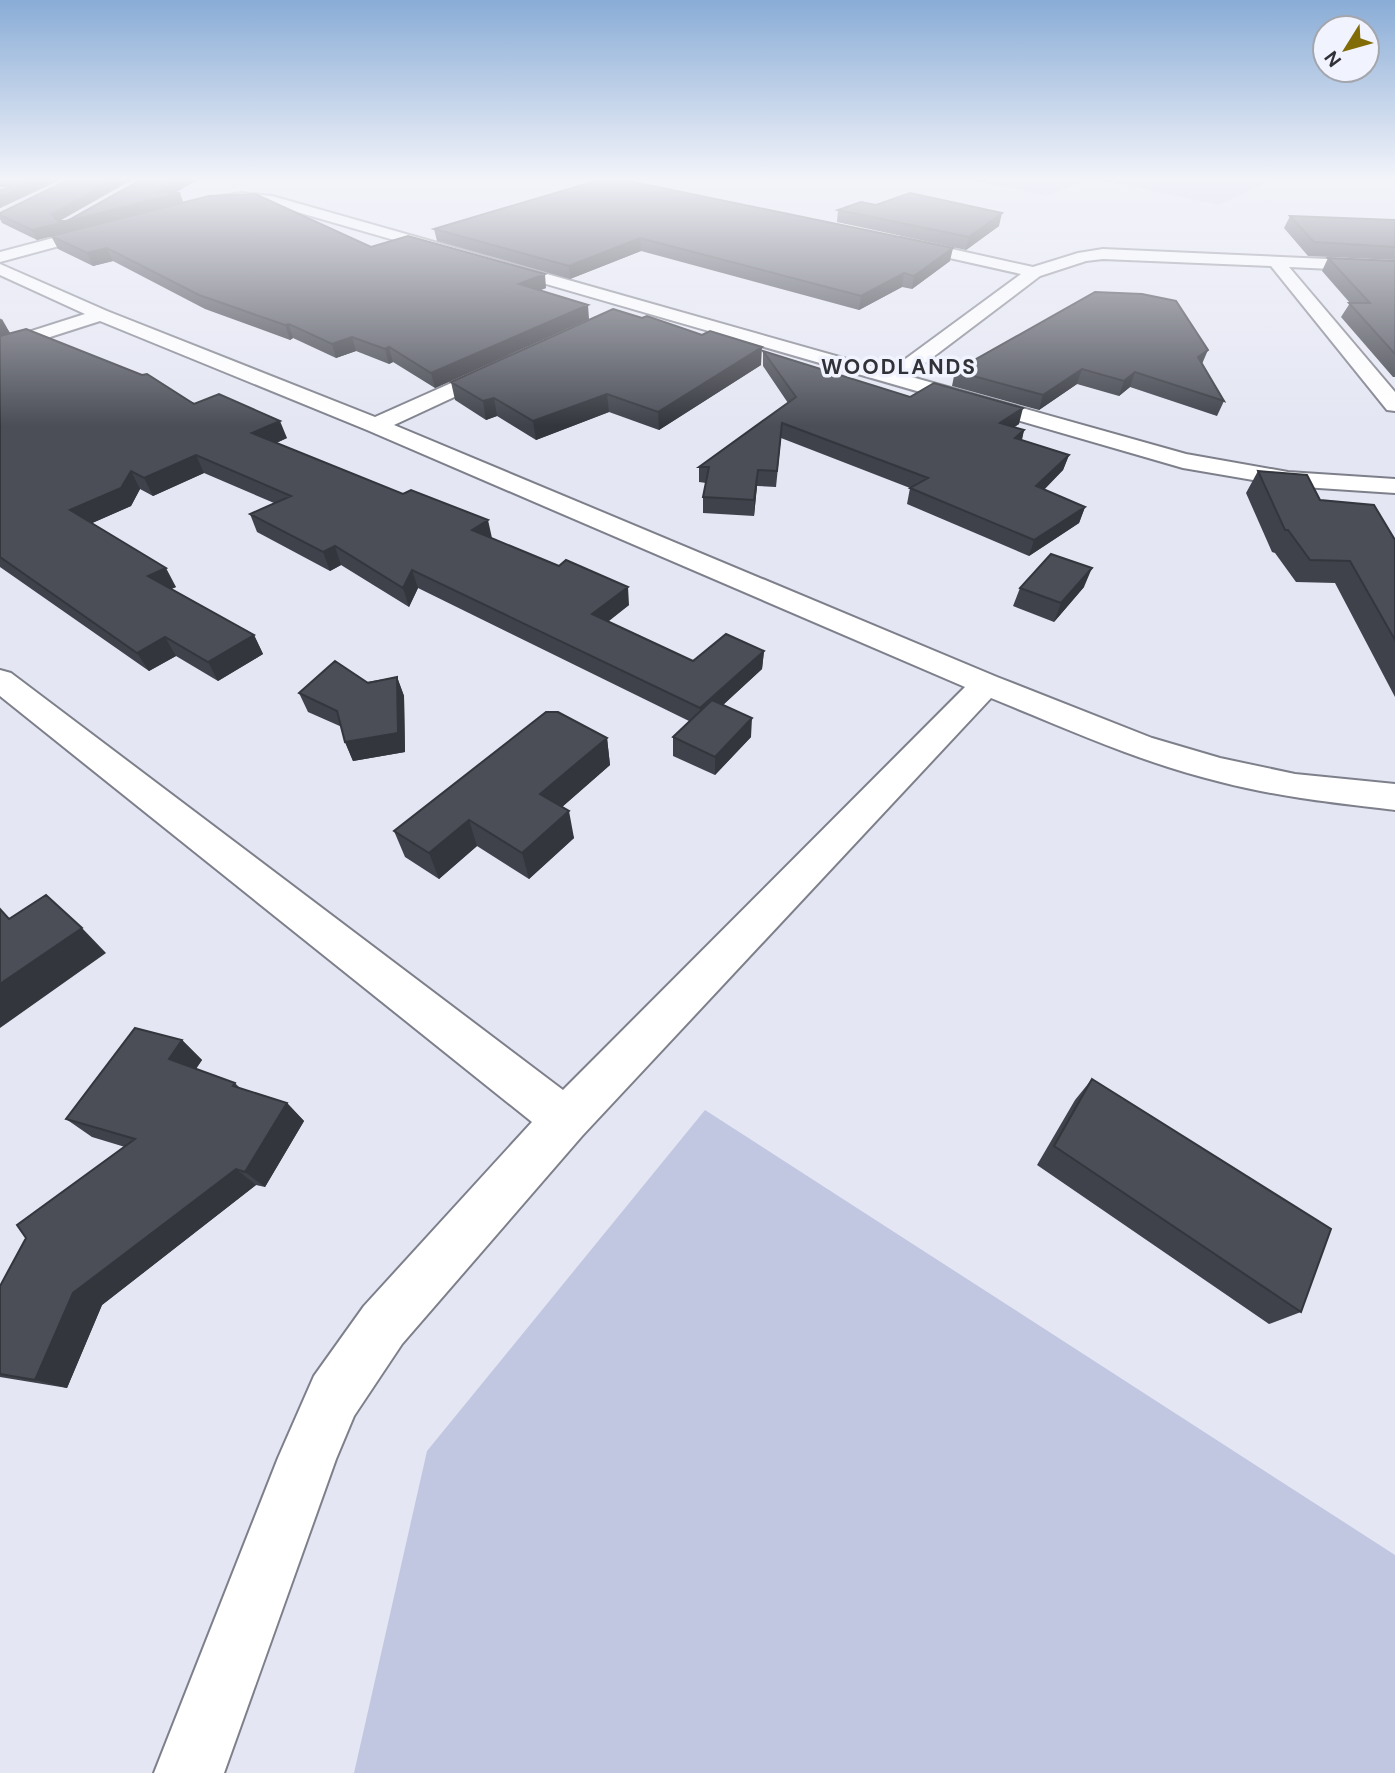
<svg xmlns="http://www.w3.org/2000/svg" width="1395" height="1773" font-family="'DM Sans',sans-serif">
<rect width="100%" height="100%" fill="#e4e6f3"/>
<!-- green -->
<path fill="#c2c7e1" d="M 960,177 L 1278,177 L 1219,205 L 1092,178 L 1047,196 Z
M 705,1110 L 1395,1555 L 1395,1773 L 354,1773 L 427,1451 Z"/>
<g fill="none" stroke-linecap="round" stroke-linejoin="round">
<defs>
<path id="street" d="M 242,193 L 272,196 L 889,371 L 1021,274 L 896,246 L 894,243 L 902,238 L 1033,267 L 1078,253 L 1103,249 L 1395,262 L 1395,272 L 1289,267 L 1395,392 L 1395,411 L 1387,410 L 1271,266 L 1103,259 L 1086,261 L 1040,276 L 908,376 L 1186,454 L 1288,472 L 1395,479 L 1395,493 L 1288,486 L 1183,468 L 266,203 C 253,202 214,206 208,201 L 215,197 Z
M 106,224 L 114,229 L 111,232 L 0,262 L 0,252 Z
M 0,264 L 107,311 L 375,417 L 494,364 L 508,364 L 511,368 L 508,372 L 394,425 L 997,677 L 1152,738 L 1220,758 L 1295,774 L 1395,784 L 1395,810 C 1336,803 1279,797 1221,782 C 1142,763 1067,729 991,698 L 582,1136 L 402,1344 L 354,1416 L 336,1459 L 224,1773 L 154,1773 L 278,1458 L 314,1376 L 364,1306 L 532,1122 L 0,696 L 0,670 L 11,673 L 563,1090 L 965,687 L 367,430 L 100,321 L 0,353 L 0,341 L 85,314 L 0,275 Z"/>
</defs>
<!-- street casing -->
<use href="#street" stroke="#7d7f8a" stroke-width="4"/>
<!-- street -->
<use href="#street" fill="#fff" fill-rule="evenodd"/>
</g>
<!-- wall -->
<path fill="#40424b" d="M 0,177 L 66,177 L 0,208 L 0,190 L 11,188 L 0,187 Z
M 609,177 L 950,261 L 912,289 L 902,287 L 859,310 L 641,251 L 570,279 L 437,241 L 434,229 Z
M 175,193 L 180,193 L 183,202 L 37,240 L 2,223 L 0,219 L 0,213 L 67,221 Z
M 876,205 L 999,226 L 966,250 L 837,222 L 838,210 Z
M 1290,216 L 1395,220 L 1395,260 L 1308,256 L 1284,228 Z
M 51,236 L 371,247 L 546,288 L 540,290 L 589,319 L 435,388 L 393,362 L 389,364 L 356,351 L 336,358 L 293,338 L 290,340 L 205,309 L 113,261 L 93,266 L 58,249 Z
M 1328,258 L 1395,261 L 1395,377 L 1393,377 L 1341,317 L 1350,303 L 1322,271 Z
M 0,318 L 10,333 L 287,438 L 276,443 L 492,538 L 629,605 L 608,621 L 693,661 L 764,651 L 762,669 L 723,705 L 751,737 L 715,775 L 673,756 L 673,737 L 689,721 L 418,588 L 409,607 L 341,565 L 330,571 L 257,532 L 250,514 L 274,503 L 204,473 L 153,496 L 140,489 L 131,506 L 92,523 L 176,587 L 171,589 L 254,635 L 263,654 L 218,681 L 176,656 L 149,671 L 0,567 Z
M 763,351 L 910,397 L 1019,424 L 1013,427 L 1024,430 L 1022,440 L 1069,455 L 1063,470 L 1044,490 L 1085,507 L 1079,523 L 1029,556 L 907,504 L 910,488 L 781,438 L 776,487 L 757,486 L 754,516 L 703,513 L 703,497 L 706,483 L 699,482 L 699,467 L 788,403 L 763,366 Z
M 1202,364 L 1224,401 L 1217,416 L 1130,387 L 1119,396 L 1077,384 L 1039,410 L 952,386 L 955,371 Z
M 761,365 L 659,430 L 609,412 L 536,440 L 497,416 L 486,420 L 455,400 L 451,382 Z
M 1258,471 L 1320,500 L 1395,540 L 1395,697 L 1335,583 L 1296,582 L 1275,553 L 1272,552 L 1246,493 Z
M 1084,587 L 1054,622 L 1013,606 L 1020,588 Z
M 397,677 L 404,696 L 405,752 L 353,761 L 345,742 L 342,727 L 308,712 L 299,693 Z
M 607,738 L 610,765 L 562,807 L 574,838 L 529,879 L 477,846 L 439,879 L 405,857 L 394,831 Z
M 182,1040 L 202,1060 L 196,1069 L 235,1083 L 240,1088 L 287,1103 L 304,1121 L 265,1187 L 256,1185 L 102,1305 L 67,1388 L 0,1377 L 0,1286 L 125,1147 L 92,1137 L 66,1119 Z
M 1092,1079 L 1301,1312 L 1269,1324 L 1037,1165 L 1075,1100 Z"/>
<!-- shaded-wall -->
<path fill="#34363d" d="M 44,177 L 66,177 L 0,208 L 0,197 Z
M 119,177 L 137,177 L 56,223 L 52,214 Z
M 185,177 L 203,177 L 171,195 L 180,193 L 183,202 L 37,240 L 32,230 L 158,192 Z
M 1002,213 L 999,226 L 966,250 L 969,237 Z
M 640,238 L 641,251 L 570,279 L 569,266 Z
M 107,248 L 113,261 L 93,266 L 87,253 Z
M 953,248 L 950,261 L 912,289 L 914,276 Z
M 904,273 L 902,287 L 859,310 L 861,296 Z
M 545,274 L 546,288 L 521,298 L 519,284 Z
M 588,305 L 589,319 L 435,388 L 431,373 Z
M 2,319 L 11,335 L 0,339 L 0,320 Z
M 289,324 L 293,338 L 290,340 L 285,325 Z
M 352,337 L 356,351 L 336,358 L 332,344 Z
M 389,347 L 393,362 L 389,364 L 385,349 Z
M 762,347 L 761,365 L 659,430 L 658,412 Z
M 1208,350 L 1202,364 L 1198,357 Z
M 1082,369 L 1077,384 L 1039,410 L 1043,395 Z
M 1135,372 L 1130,387 L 1119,396 L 1124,381 Z
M 607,394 L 609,412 L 536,440 L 533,421 Z
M 494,398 L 497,416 L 486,420 L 483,401 Z
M 1023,408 L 1019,424 L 996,439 L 1000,423 Z
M 280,421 L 287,438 L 259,451 L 252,433 Z
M 1024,430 L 1020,446 L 1015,438 Z
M 196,455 L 204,473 L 153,496 L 144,478 Z
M 1069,455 L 1063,470 L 1031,502 L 1036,486 Z
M 758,470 L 757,486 L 754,516 L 754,500 Z
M 131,471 L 140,489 L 131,506 L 81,528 L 70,510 Z
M 1085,507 L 1079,523 L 1029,556 L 1034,540 Z
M 488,520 L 492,538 L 472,530 Z
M 335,546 L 341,565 L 330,571 L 323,552 Z
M 166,568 L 176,587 L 159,594 L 148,576 Z
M 1092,568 L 1084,587 L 1054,622 L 1061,603 Z
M 412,570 L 418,588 L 409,607 L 403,588 Z
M 628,587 L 629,605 L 594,633 L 592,614 Z
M 254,635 L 263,654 L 218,681 L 208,662 Z
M 165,637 L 176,656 L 149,671 L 137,653 Z
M 764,651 L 762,669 L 700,726 L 700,708 Z
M 397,677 L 404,696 L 405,752 L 353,761 L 345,742 Z
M 752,718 L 751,737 L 715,775 L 715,757 Z
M 607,738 L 610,765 L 546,821 L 540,794 Z
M 569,811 L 574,838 L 529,879 L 522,853 Z
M 469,820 L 477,846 L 439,879 L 429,853 Z
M 82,928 L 106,953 L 0,1028 L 0,984 Z
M 182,1040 L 202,1060 L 189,1078 L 169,1059 Z
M 287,1103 L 304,1121 L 265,1187 L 245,1172 Z
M 236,1169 L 256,1185 L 102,1305 L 67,1388 L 35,1380 L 73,1293 Z"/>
<!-- building -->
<path fill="#4b4d57" stroke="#34363d" stroke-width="2" d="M 0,177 L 44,177 L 0,197 L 0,190 L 20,186 L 19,180 L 0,179 Z
M 74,177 L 119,177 L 52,214 L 57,221 L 67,221 L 146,177 L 185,177 L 158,192 L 180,193 L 32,230 L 0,215 L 0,213 Z
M 609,177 L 953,248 L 914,276 L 904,273 L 861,296 L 640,238 L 569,266 L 434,229 Z
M 910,193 L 1002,213 L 969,237 L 838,210 L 861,202 L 876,205 Z
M 255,194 L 371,247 L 408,236 L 545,274 L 519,284 L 588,305 L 431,373 L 389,347 L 385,349 L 352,337 L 332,344 L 289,324 L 285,325 L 199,295 L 107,248 L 87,253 L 51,236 L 209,196 Z
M 1290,216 L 1395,220 L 1395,247 L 1314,242 Z
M 1328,258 L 1395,261 L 1395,354 L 1349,303 L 1370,303 Z
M 1095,292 L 1142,294 L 1176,301 L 1208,350 L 1198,357 L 1224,401 L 1135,372 L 1124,381 L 1082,369 L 1043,395 L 955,371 Z
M 613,309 L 642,318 L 647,316 L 702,335 L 710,331 L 762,347 L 658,412 L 607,394 L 533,421 L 494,398 L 483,401 L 451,382 Z
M 26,329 L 142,375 L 147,374 L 194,404 L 219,394 L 280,421 L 252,433 L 403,494 L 411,490 L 488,520 L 472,530 L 559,566 L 566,560 L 628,587 L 592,614 L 693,661 L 726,634 L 764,651 L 700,708 L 412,570 L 403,588 L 335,546 L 323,552 L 250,514 L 291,496 L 196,455 L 144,478 L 131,471 L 121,488 L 70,510 L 166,568 L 148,576 L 254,635 L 208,662 L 165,637 L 137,653 L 0,557 L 0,336 Z
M 763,351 L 910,397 L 934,383 L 1023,408 L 1000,423 L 1024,430 L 1015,438 L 1069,455 L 1036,486 L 1085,507 L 1034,540 L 910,488 L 928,478 L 782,423 L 777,471 L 758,470 L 754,500 L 703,497 L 709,467 L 699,467 L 796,397 Z
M 1258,471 L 1307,475 L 1320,500 L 1374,505 L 1395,540 L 1395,640 L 1350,561 L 1310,560 L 1288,530 L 1285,530 Z
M 1051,554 L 1092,568 L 1061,603 L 1020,588 Z
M 335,661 L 368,683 L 397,677 L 398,733 L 345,742 L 337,711 L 299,693 Z
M 712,700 L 752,718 L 715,757 L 673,737 Z
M 546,712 L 558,712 L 607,738 L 540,794 L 569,811 L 522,853 L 469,820 L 429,853 L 394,831 Z
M 46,895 L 82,928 L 0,984 L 0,909 L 9,919 Z
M 135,1028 L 182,1040 L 169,1059 L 235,1083 L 233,1086 L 287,1103 L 245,1172 L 236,1169 L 73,1293 L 35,1380 L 0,1374 L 0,1286 L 26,1238 L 17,1225 L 135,1139 L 66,1119 Z
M 1092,1079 L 1331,1229 L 1301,1312 L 1054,1146 Z"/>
<!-- sky -->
<linearGradient id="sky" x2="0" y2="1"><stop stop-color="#89acd6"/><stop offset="0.42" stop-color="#f3f4fa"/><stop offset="1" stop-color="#f3f4fa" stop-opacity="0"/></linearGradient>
<rect width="1395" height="426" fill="url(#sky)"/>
<g text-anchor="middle" stroke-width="7" stroke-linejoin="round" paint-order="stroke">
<!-- far-district labels -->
<g font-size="21" font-weight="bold" letter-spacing="2" fill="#313237" stroke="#f1f4fe">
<text x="899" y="374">WOODLANDS</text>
</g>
</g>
<!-- north arrow -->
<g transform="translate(1346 49) rotate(233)"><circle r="33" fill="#f1f4fe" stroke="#a4a6ae" stroke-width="2"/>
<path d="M0-5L12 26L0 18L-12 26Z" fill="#816c08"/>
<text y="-10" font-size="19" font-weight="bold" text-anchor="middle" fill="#313237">N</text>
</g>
</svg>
